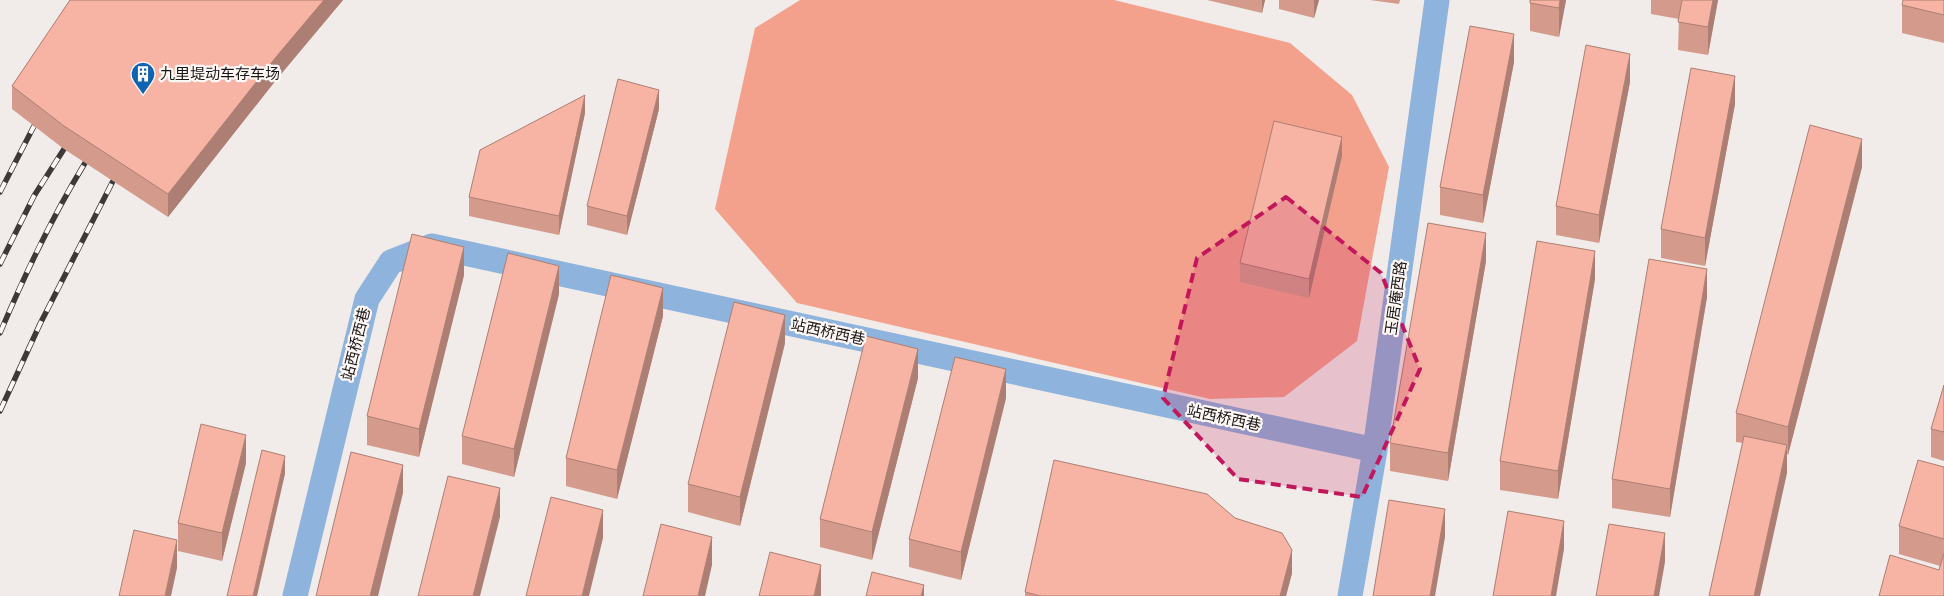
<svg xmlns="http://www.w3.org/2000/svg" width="1944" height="596" font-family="'Source Serif 4','Noto Sans SC',serif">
<rect width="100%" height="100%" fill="#f1ebe9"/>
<!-- green -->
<path fill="#f3a18d" d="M 800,0 L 1114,0 L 1290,43 L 1352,95 L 1389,167 L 1357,341 L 1284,397 L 1210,399 L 797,303 L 715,209 L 755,28 Z"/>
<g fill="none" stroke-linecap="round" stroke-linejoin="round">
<!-- street -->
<path stroke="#8eb3dd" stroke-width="25" d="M 295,596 L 367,299 L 391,262 L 432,246 L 1375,450
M 1350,596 L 1375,450 L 1437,0"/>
<defs>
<path id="rail" d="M 0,192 L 34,126
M 0,264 L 34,196 L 64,149
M 0,333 C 25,274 52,217 85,163
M 0,411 L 40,324 L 113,181"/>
</defs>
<!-- rail casing -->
<use href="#rail" stroke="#3c3938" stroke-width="5.5"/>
<!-- rail -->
<use href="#rail" stroke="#fff8f7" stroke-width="4" stroke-dasharray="11" stroke-linecap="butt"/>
</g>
<!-- wall -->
<path fill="#d49b8d" d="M 70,0 L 343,0 L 276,80 L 168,217 L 64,149 L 12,109 L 12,86 Z
M 1207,0 L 1265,0 L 1262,13 Z
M 1279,0 L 1319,0 L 1314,18 L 1279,9 Z
M 1370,0 L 1400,0 L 1399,4 Z
M 1530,0 L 1566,0 L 1559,37 L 1530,31 Z
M 1651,0 L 1718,0 L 1708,55 L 1678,50 L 1679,19 L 1651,14 Z
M 1944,0 L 1944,43 L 1902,33 L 1902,5 Z
M 1514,62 L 1483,223 L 1440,215 L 1440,187 Z
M 1630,82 L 1599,243 L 1556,235 L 1556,206 Z
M 1735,104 L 1705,266 L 1661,258 L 1661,229 Z
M 659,109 L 627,235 L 587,225 L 587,206 Z
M 585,113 L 559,235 L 469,216 L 469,197 Z
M 1342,156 L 1309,298 L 1240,282 L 1240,263 Z
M 1862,167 L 1788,455 L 1787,454 L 1787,473 L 1743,443 L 1736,442 L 1736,413 Z
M 1486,261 L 1448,481 L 1390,471 L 1390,443 Z
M 464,275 L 419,457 L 367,445 L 367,416 Z
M 1595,279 L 1558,499 L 1500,490 L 1500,461 Z
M 559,294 L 514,477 L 462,464 L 462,436 Z
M 1707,297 L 1670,517 L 1612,508 L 1612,479 Z
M 663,316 L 617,499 L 566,486 L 566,458 Z
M 785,343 L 740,526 L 688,512 L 688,484 Z
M 918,378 L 872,560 L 820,547 L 820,519 Z
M 1944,385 L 1944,461 L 1931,457 L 1931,429 Z
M 1006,398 L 961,580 L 909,567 L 909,539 Z
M 246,463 L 222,561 L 178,551 L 178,523 Z
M 1944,467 L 1944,596 L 1939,570 L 1940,566 L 1899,554 L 1899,526 Z
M 1292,573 L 1286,596 L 1025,596 L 1025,592 Z"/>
<!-- shaded-wall -->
<path fill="#ad7e73" d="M 324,0 L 343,0 L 276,80 L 168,217 L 168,194 L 276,57 Z
M 1262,0 L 1265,0 L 1262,13 Z
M 1314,0 L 1319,0 L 1314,18 Z
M 1560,0 L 1566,0 L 1559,37 L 1559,8 Z
M 1713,0 L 1718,0 L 1708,55 L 1708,27 Z
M 1514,34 L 1514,62 L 1483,223 L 1483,195 Z
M 1630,54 L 1630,82 L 1599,243 L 1599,215 Z
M 1735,76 L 1735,104 L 1705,266 L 1705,238 Z
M 659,90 L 659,109 L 627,235 L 627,216 Z
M 585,95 L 585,113 L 559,235 L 559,216 Z
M 1342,137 L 1342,156 L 1309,298 L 1309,279 Z
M 1862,139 L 1862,167 L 1788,455 L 1788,427 Z
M 1486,233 L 1486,261 L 1448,481 L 1448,453 Z
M 464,247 L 464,275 L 419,457 L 419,429 Z
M 1595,251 L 1595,279 L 1558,499 L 1558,471 Z
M 559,266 L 559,294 L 514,477 L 514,449 Z
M 1707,269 L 1707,297 L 1670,517 L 1670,489 Z
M 663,288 L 663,316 L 617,499 L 617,470 Z
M 785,315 L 785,343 L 740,526 L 740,497 Z
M 918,349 L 918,378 L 872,560 L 872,532 Z
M 1006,369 L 1006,398 L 961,580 L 961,552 Z
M 246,435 L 246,463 L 222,561 L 222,533 Z
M 1787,445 L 1787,473 L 1760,596 L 1754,596 Z
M 285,456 L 285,474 L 257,596 L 253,596 Z
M 403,465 L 403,493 L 378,596 L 370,596 Z
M 500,488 L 500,517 L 480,596 L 473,596 Z
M 1445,509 L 1445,537 L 1435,596 L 1430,596 Z
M 603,510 L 603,538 L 589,596 L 582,596 Z
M 1564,521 L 1564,549 L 1556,596 L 1551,596 Z
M 1665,533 L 1665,562 L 1659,596 L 1654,596 Z
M 712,537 L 712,565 L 705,596 L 698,596 Z
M 177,540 L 177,568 L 171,596 L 165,596 Z
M 1292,550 L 1292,573 L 1286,596 L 1280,596 Z
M 821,565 L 821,596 L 814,596 Z
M 924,585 L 924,596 L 921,596 Z"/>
<!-- building -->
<path fill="#f7b4a4" stroke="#ad7e73" d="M 70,0 L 324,0 L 276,57 L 168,194 L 64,126 L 12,86 Z
M 1530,0 L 1560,0 L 1559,8 L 1530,3 Z
M 1682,0 L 1713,0 L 1708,27 L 1678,22 Z
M 1903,0 L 1944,0 L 1944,15 L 1902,5 Z
M 1470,26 L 1514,34 L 1483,195 L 1440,187 Z
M 1586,45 L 1630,54 L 1599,215 L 1556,206 Z
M 1691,68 L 1735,76 L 1705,238 L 1661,229 Z
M 618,79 L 659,90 L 627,216 L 587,206 Z
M 585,95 L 559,216 L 469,197 L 480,150 Z
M 1274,121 L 1342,137 L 1309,279 L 1240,263 Z
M 1810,125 L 1862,139 L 1788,427 L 1736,413 Z
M 1428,223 L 1486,233 L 1448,453 L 1390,443 Z
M 412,234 L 464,247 L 419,429 L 367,416 Z
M 1537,241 L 1595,251 L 1558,471 L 1500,461 Z
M 508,253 L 559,266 L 514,449 L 462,436 Z
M 1649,259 L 1707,269 L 1670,489 L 1612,479 Z
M 611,275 L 663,288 L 617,470 L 566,458 Z
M 734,302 L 785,315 L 740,497 L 688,484 Z
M 866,336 L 918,349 L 872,532 L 820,519 Z
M 955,357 L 1006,369 L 961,552 L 909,539 Z
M 1944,385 L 1944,432 L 1931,429 Z
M 201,424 L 246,435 L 222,533 L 178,523 Z
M 1744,436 L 1787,445 L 1754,596 L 1709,596 Z
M 262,450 L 285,456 L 253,596 L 227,596 Z
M 351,452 L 403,465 L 370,596 L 316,596 Z
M 1054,460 L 1207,494 L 1235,518 L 1282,533 L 1292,550 L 1280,596 L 1041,596 L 1025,592 Z
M 1918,460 L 1944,467 L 1944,539 L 1899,526 Z
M 448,476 L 500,488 L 473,596 L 418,596 Z
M 551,497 L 603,510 L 582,596 L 526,596 Z
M 1389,500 L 1445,509 L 1430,596 L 1373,596 Z
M 1508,511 L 1564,521 L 1551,596 L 1493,596 Z
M 661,524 L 712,537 L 698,596 L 643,596 Z
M 1609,524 L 1665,533 L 1654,596 L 1596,596 Z
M 134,530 L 177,540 L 165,596 L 119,596 Z
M 770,552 L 821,565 L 814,596 L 759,596 Z
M 1944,553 L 1944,596 L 1879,596 L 1890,555 L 1939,570 Z
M 872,572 L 924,585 L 921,596 L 866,596 Z"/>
<!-- marked area -->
<path fill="#c2185b" fill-opacity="0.2" stroke="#c2185b" stroke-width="4" stroke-dasharray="10 6" stroke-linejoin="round" d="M 1286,197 L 1381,273 L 1420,369 L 1362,497 L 1238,479 L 1163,398 L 1197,258 Z"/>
<!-- icons -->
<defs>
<symbol id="building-pin" viewBox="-11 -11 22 30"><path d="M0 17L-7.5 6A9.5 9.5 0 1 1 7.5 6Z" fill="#0e64b2" stroke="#fff8f7"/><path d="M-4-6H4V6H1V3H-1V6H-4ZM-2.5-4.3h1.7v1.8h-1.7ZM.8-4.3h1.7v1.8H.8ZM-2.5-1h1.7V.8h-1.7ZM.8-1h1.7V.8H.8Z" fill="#fff"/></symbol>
</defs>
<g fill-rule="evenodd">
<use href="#building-pin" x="129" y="60" width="28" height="38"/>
</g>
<g text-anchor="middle" stroke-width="4.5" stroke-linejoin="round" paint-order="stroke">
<!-- poi labels -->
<g font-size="15" fill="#191716" stroke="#fff8f7" text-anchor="start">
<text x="160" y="79">九里堤动车存车场</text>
</g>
<!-- street labels -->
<g font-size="15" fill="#191716" stroke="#fff8f7">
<text transform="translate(1396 298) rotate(-82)" y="5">玉居庵西路</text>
<text transform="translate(828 332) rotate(12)" y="5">站西桥西巷</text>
<text transform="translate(356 344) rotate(-76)" y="5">站西桥西巷</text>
<text transform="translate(1224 418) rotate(12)" y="5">站西桥西巷</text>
</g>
</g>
</svg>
